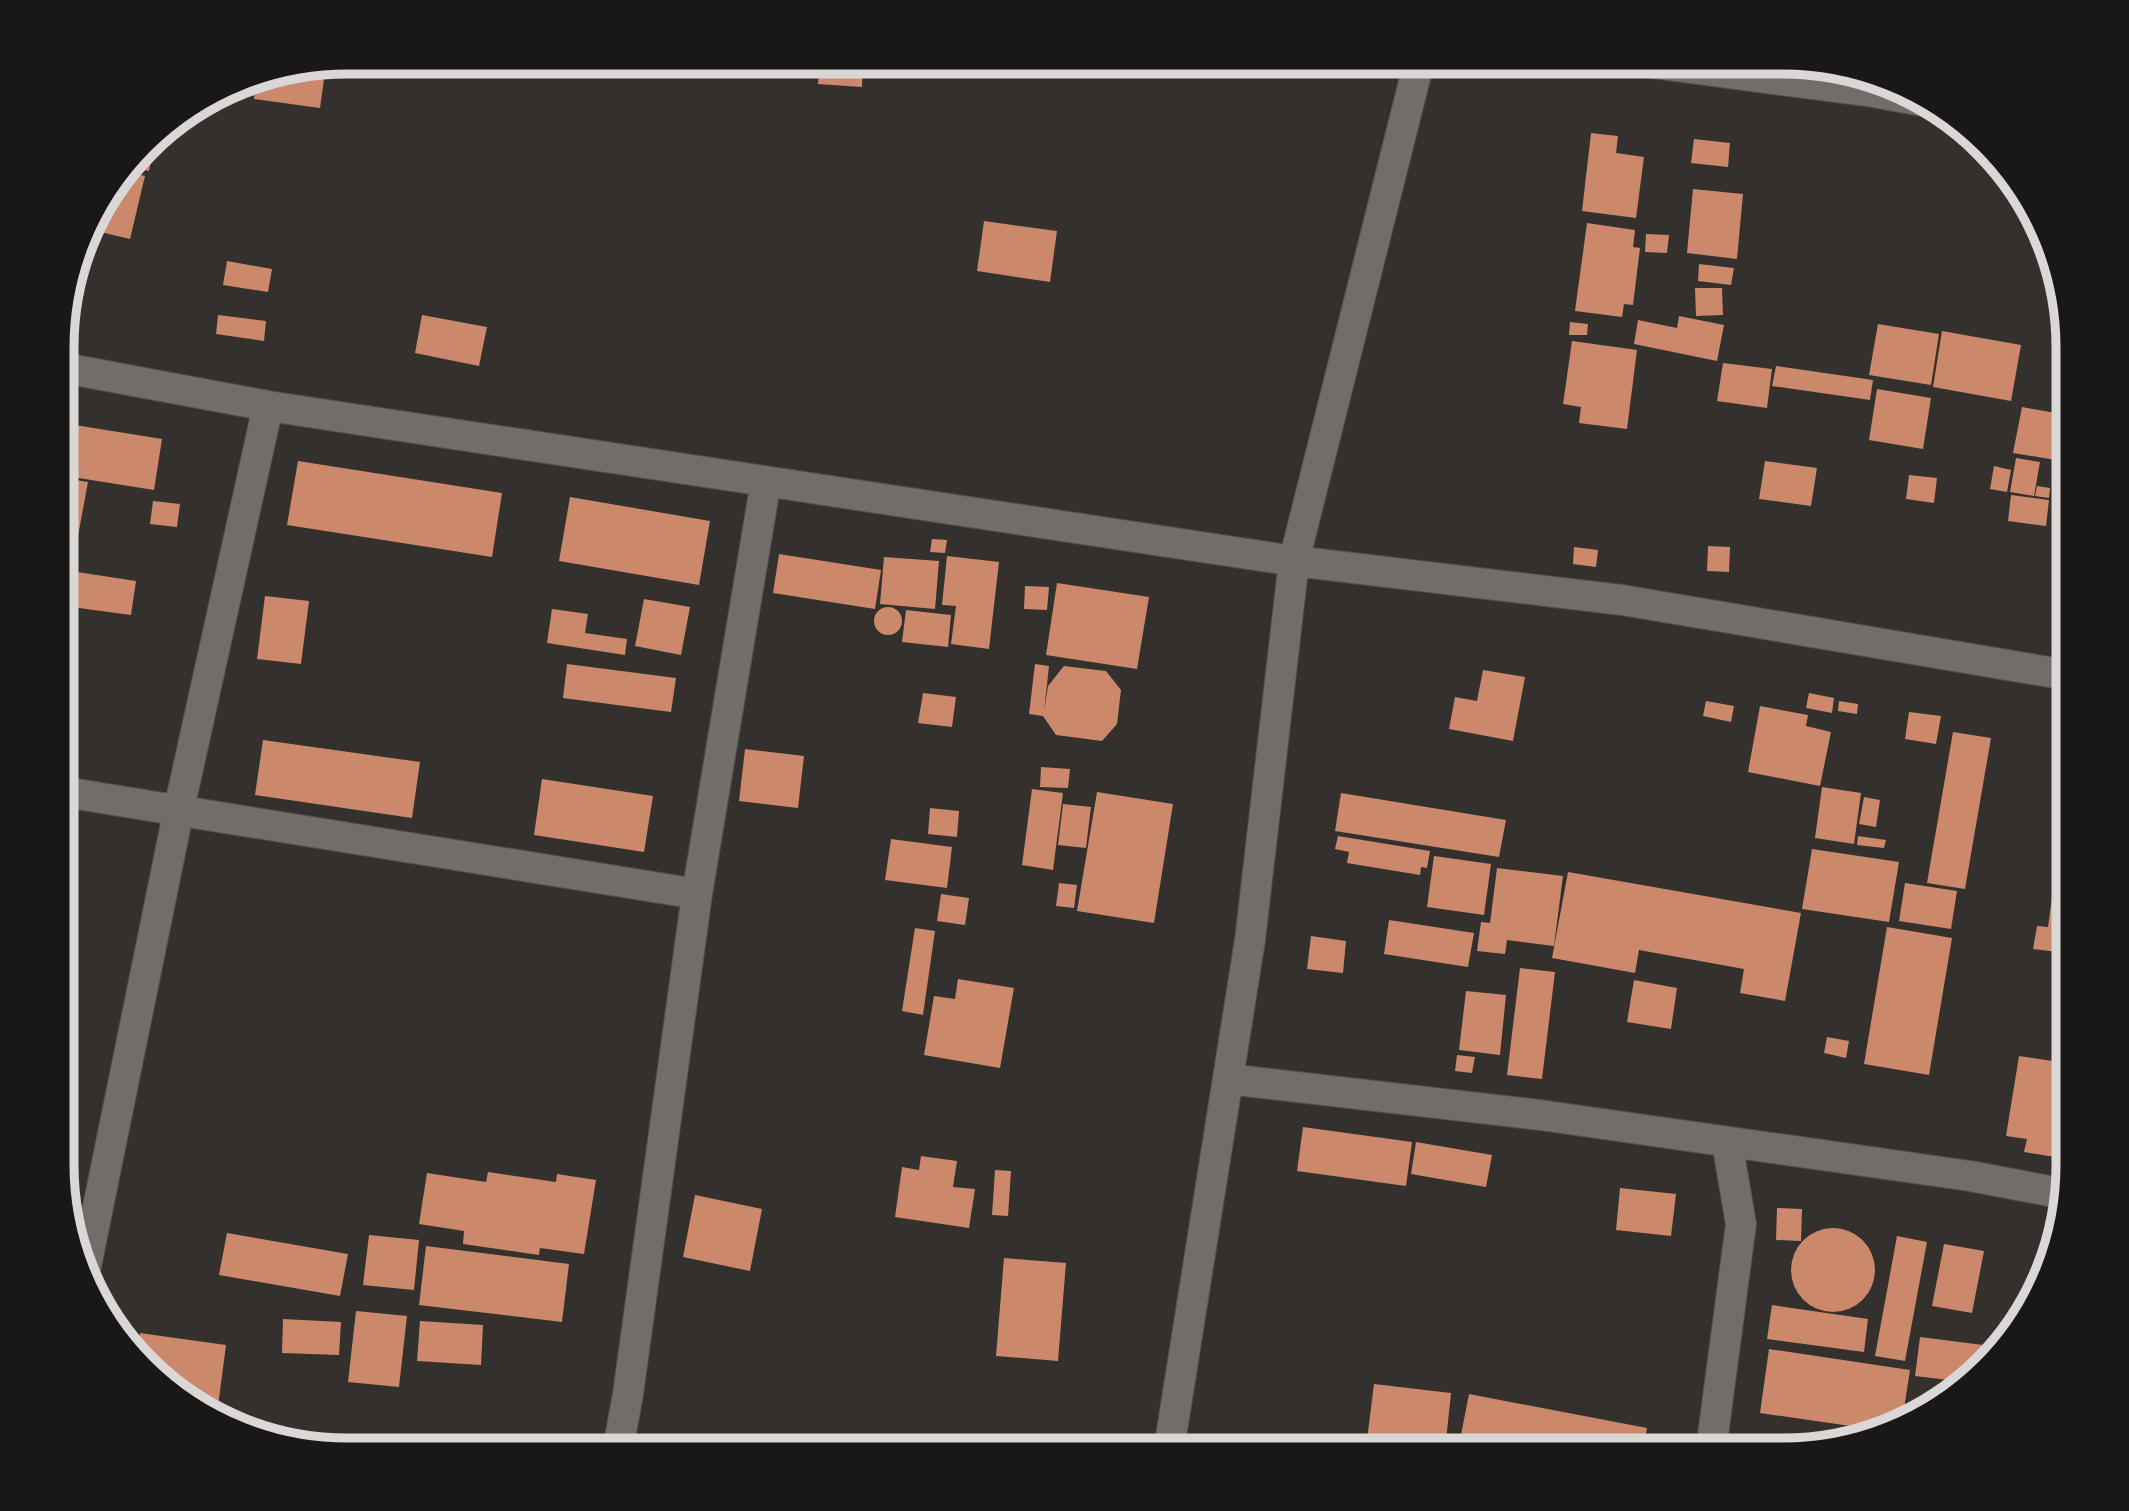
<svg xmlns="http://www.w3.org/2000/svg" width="2129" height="1511" font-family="'Varela Round',sans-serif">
<rect width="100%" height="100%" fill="#33302e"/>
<!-- building -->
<path fill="#cc886a" d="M 820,61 L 863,61 L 862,87 L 818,84 Z
M 326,65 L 320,108 L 254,99 L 256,79 Z
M 1591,133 L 1618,136 L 1616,153 L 1644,157 L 1636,218 L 1582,211 Z
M 157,134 L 149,171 L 131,167 L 146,148 Z
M 1694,139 L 1730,143 L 1728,167 L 1691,163 Z
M 128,172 L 145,176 L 130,239 L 88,229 L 91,220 Z
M 1693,189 L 1743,194 L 1737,259 L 1687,253 Z
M 984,221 L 1057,231 L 1050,282 L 977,271 Z
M 1587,223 L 1635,230 L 1633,247 L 1640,248 L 1633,305 L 1624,304 L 1622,317 L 1575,311 Z
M 1646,234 L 1669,235 L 1667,253 L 1645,252 Z
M 227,261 L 272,269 L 268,292 L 223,285 Z
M 1699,264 L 1734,268 L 1731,285 L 1698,281 Z
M 1695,288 L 1722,288 L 1723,315 L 1696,316 Z
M 218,315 L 266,321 L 264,341 L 216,334 Z
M 422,315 L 487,327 L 479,366 L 415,353 Z
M 1679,316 L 1724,325 L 1717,361 L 1634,344 L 1638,320 L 1677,328 Z
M 1570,322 L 1588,324 L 1587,335 L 1569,335 Z
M 1878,324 L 1939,334 L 1931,385 L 1869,375 Z
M 1942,331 L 2021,345 L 2011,401 L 1933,387 Z
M 1572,341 L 1637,350 L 1627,429 L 1579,423 L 1581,407 L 1563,404 Z
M 1723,363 L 1772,369 L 1767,408 L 1717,401 Z
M 1776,366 L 1873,380 L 1870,400 L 1772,386 Z
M 1877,389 L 1931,398 L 1923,449 L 1869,440 Z
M 2022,407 L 2067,415 L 2067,473 L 2054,471 L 2056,460 L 2013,453 Z
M 75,425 L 162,439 L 154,490 L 66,476 Z
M 2016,458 L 2040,462 L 2034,496 L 2010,492 Z
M 298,461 L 502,493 L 492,557 L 287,525 Z
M 1765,461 L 1817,468 L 1811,506 L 1759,499 Z
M 1994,466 L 2011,470 L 2007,492 L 1990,489 Z
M 1909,475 L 1937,478 L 1934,503 L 1906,499 Z
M 64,478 L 88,482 L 72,569 L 64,568 Z
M 2037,486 L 2050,488 L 2049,498 L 2035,496 Z
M 2011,495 L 2049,500 L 2046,526 L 2008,521 Z
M 570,497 L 710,521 L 699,585 L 559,561 Z
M 153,501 L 180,504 L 177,527 L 150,524 Z
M 932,539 L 947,540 L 945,553 L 930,552 Z
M 1708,546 L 1730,547 L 1729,572 L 1707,571 Z
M 1574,547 L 1598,550 L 1596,567 L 1573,564 Z
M 779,554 L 881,570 L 875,609 L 773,593 Z
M 947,556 L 999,562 L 989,649 L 951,644 L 956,606 L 942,605 Z
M 884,557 L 939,561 L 935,609 L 880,604 Z
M 64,570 L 136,581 L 131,615 L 64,606 Z
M 1057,583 L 1149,597 L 1137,669 L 1046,655 Z
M 1025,586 L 1049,587 L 1047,610 L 1024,609 Z
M 265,596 L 309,601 L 301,664 L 257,659 Z
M 644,599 L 690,607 L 681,655 L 635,646 Z
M874 621a14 14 0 1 1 28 0a14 14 0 1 1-28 0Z
M 552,609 L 588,614 L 585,633 L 627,639 L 625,655 L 547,643 Z
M 906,610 L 951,615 L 948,647 L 902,642 Z
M 567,664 L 676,678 L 671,712 L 563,698 Z
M 1035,664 L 1049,666 L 1044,712 L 1048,686 L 1064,666 L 1106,671 L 1121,690 L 1117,724 L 1102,741 L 1056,735 L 1043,716 L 1029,714 Z
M 1483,670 L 1525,677 L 1513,741 L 1449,729 L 1455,697 L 1477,701 Z
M 923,693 L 956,697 L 952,727 L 918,723 Z
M 1809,693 L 1834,698 L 1832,713 L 1806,708 Z
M 1706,701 L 1734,706 L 1731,722 L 1703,716 Z
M 1839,701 L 1858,704 L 1857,714 L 1838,711 Z
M 1760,706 L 1808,715 L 1806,726 L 1831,732 L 1820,786 L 1748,772 Z
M 1909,712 L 1941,716 L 1936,744 L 1905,739 Z
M 1953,732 L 1991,738 L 1965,889 L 1927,883 Z
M 263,740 L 420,762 L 412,818 L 255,795 Z
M 745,749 L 804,756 L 798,808 L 739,801 Z
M 1041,767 L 1070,769 L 1068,788 L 1040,787 Z
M 542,779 L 653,796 L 644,852 L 534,835 Z
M 1822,787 L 1861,793 L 1854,844 L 1815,838 Z
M 1032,789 L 1063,793 L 1053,870 L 1022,865 Z
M 1097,792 L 1173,804 L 1154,923 L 1077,911 Z
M 1341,793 L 1506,820 L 1499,857 L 1335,831 Z
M 1864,797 L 1880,800 L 1876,827 L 1859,824 Z
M 1063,804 L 1091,807 L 1086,848 L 1058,845 Z
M 930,808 L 959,811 L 957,837 L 928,834 Z
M 1338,836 L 1430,851 L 1427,868 L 1421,867 L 1420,875 L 1347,863 L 1349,852 L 1335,849 Z
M 1858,836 L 1886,840 L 1884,848 L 1857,845 Z
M 891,839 L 952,847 L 947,888 L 885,880 Z
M 1812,849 L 1899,862 L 1889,922 L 1802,909 Z
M 1434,856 L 1491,864 L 1484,915 L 1427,907 Z
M 1497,868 L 1563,876 L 1554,946 L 1507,940 L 1505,954 L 1477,951 L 1481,922 L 1490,923 Z
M 1568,872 L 1801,913 L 1785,1001 L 1740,993 L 1744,969 L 1639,950 L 1635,973 L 1552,958 Z
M 1059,883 L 1077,885 L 1074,908 L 1056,906 Z
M 1905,883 L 1957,891 L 1951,929 L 1899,921 Z
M 941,894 L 969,898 L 965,925 L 937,921 Z
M 2052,897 L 2067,899 L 2067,953 L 2033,949 L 2037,926 L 2048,927 Z
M 1389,920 L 1474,933 L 1468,967 L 1384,954 Z
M 1887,927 L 1952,938 L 1929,1075 L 1864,1064 Z
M 915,928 L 935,931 L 923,1015 L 902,1011 Z
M 1311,936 L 1346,941 L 1343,973 L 1307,969 Z
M 1520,968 L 1555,972 L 1542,1079 L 1507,1075 Z
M 958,979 L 1014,988 L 1000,1068 L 924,1055 L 934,996 L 955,999 Z
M 1634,980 L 1677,988 L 1671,1029 L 1627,1022 Z
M 1466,991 L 1506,995 L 1500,1055 L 1459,1050 Z
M 1827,1037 L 1849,1041 L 1846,1058 L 1824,1053 Z
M 1457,1055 L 1475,1057 L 1472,1073 L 1455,1071 Z
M 2019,1056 L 2067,1063 L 2067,1159 L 2024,1152 L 2027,1139 L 2006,1136 Z
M 1303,1127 L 1412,1142 L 1406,1186 L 1297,1171 Z
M 1416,1142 L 1492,1155 L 1486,1187 L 1411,1174 Z
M 921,1156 L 957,1161 L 953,1187 L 975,1189 L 969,1228 L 895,1217 L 902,1167 L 919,1170 Z
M 995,1170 L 1011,1171 L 1008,1216 L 992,1215 Z
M 488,1172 L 556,1182 L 557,1174 L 596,1180 L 584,1254 L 540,1248 L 539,1255 L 463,1244 L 464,1231 L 419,1224 L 427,1173 L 486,1182 Z
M 1620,1188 L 1676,1194 L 1671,1236 L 1616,1230 Z
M 695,1195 L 762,1209 L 750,1271 L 683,1257 Z
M 1777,1208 L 1802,1209 L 1801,1241 L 1776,1240 Z
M1791 1270a42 42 0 1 1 84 0a42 42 0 1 1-84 0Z
M 227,1233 L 348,1254 L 340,1296 L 219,1275 Z
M 369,1235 L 419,1240 L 414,1290 L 363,1285 Z
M 1897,1236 L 1927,1242 L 1905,1361 L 1875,1356 Z
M 1944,1244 L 1984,1251 L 1972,1313 L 1932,1306 Z
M 426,1246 L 569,1264 L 562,1322 L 419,1305 Z
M 1004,1258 L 1066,1263 L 1058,1361 L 996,1356 Z
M 1772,1305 L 1868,1319 L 1864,1352 L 1767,1339 Z
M 356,1311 L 407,1316 L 399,1387 L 348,1382 Z
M 283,1319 L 341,1322 L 339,1355 L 282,1353 Z
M 420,1321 L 483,1325 L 481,1365 L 417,1361 Z
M 140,1333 L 226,1345 L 217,1414 L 172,1391 L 138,1351 Z
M 1920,1337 L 1999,1347 L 1957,1381 L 1915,1376 Z
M 1769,1349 L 1910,1370 L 1902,1422 L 1871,1429 L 1760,1413 Z
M 1374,1384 L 1451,1393 L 1445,1450 L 1366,1448 Z
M 1469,1394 L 1647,1428 L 1643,1450 L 1458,1450 Z"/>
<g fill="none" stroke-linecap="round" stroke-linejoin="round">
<defs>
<path id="street" d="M 1644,62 L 1873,92 L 1922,101
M 64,368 L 268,406 L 1294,561 L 1622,600 L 2067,675
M 64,792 L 697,894
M 1228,1079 L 1540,1115 L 1970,1176 L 2065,1194
M 86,1266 L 179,809 L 268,406
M 618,1449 L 628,1394 L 697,894 L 766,481
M 1169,1449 L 1250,940 L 1294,561 L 1419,62
M 1711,1450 L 1741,1224 L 1727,1142"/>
</defs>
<!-- street casing -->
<use href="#street" stroke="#504d4c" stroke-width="32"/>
<!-- street -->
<use href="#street" stroke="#716d6b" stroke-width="30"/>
</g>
<!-- crop -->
<path d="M0 0H2129V1511H0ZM347 74H1783A273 273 0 0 1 2056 347V1165A273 273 0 0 1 1783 1438H347A273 273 0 0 1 74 1165V347A273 273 0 0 1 347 74Z" fill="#1a1817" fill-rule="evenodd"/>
<path fill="none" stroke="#dad7d6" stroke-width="9" d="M347 74H1783A273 273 0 0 1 2056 347V1165A273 273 0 0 1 1783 1438H347A273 273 0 0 1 74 1165V347A273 273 0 0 1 347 74Z"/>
</svg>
